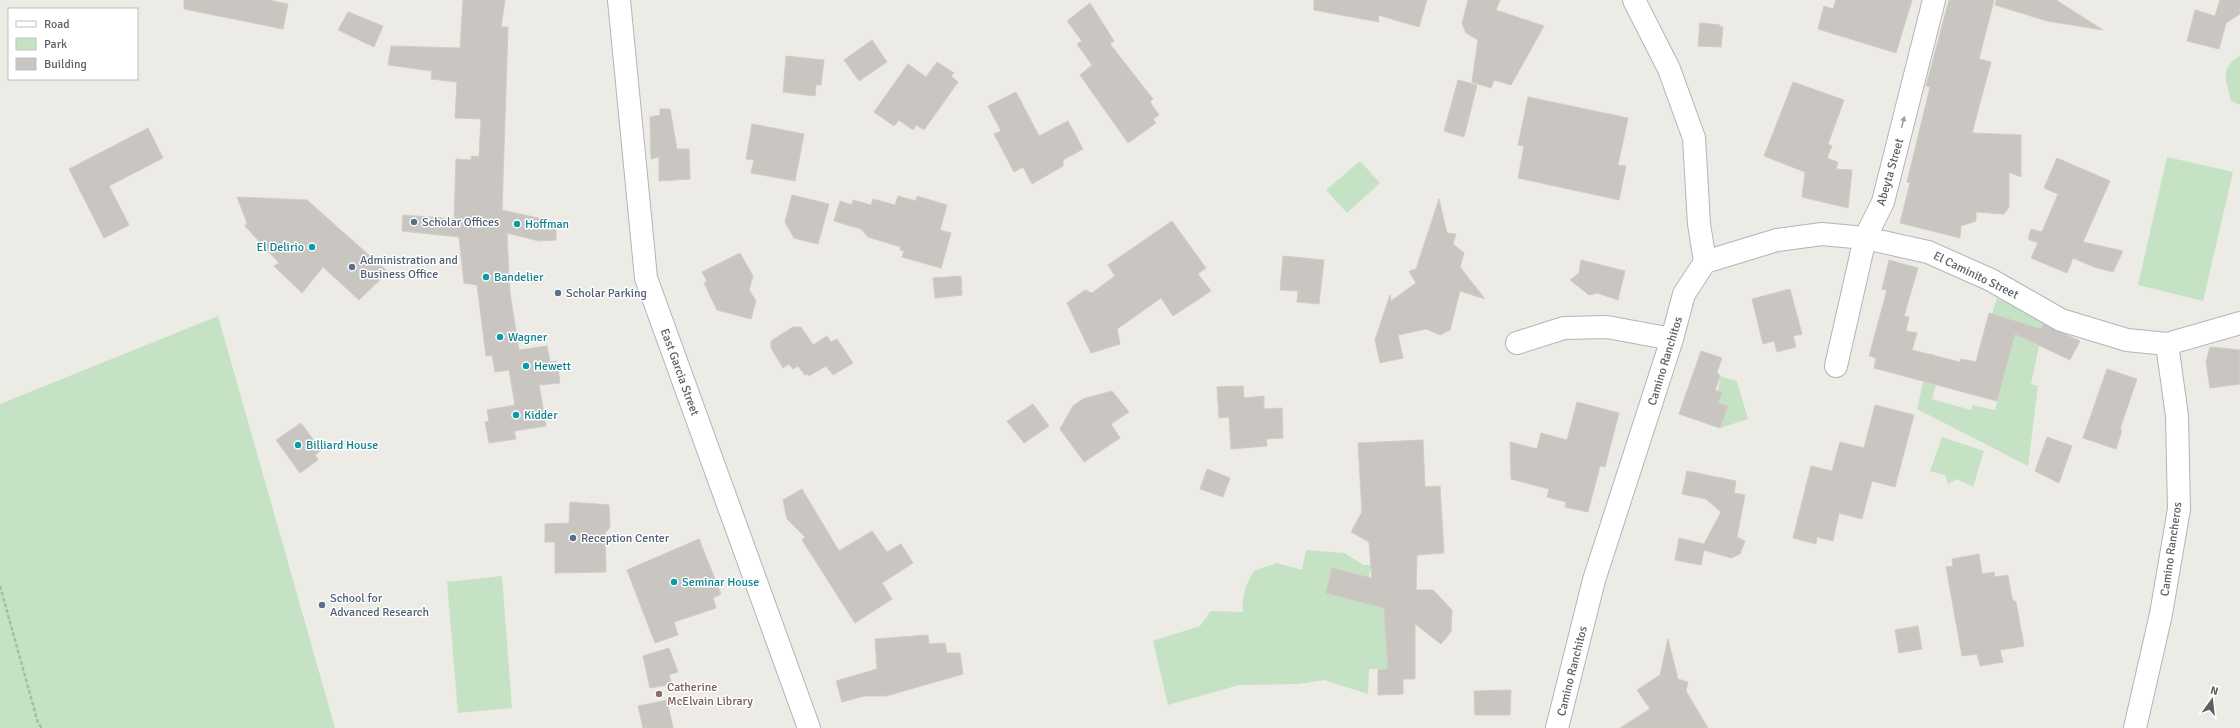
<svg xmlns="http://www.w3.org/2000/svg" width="2240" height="728" font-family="Signika,sans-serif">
<rect width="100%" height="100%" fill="#edebe5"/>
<!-- green -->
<path fill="#c5e2c4" d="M 2240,55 L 2240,105 L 2231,101 C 2226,79 2219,70 2240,55 Z
M 2167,157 L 2233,172 L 2203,301 L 2138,285 Z
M 1360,161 L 1380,183 L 1347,213 L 1326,190 Z
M 1997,298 L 2044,322 L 2034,344 L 2039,346 L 2031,384 L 2038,386 L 2028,466 L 1917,409 L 1930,353 L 1937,356 L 1930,382 L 1936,384 L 1932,399 L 1971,410 L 1973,405 L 1995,410 L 2017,327 L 2011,320 L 1992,314 Z
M 218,316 L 335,728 L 0,728 L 0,404 Z
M 1720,376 L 1737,381 L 1748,419 L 1720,428 L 1728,406 L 1718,403 L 1722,393 L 1718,391 Z
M 1942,437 L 1984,451 L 1973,487 L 1957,479 L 1948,484 L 1945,475 L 1930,471 Z
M 1306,550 L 1344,553 L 1364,565 L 1381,565 L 1396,571 L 1370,571 L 1369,577 L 1332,568 L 1326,593 L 1367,604 L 1383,593 L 1396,669 L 1369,669 L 1368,694 L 1324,680 L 1298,684 L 1239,685 L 1168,705 L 1153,641 L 1200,626 L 1211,611 L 1243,612 C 1241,596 1246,584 1254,571 L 1277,563 L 1302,570 Z
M 502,576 L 512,708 L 458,713 L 447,582 Z"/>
<!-- building -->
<path fill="#c9c6c1" stroke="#d1ccc4" d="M 184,0 L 269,0 L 288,4 L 283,29 L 184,9 Z
M 463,0 L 505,0 L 501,27 L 508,27 L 502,210 L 556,222 L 556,240 L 539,241 L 507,233 L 510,293 L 519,350 L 547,346 L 550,362 L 557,361 L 560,383 L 539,385 L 546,426 L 514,431 L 516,439 L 489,443 L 485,422 L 489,421 L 487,410 L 515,405 L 509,370 L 495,372 L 492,355 L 486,356 L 477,285 L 464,283 L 459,237 L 402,231 L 403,215 L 454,219 L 456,159 L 471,160 L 471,156 L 479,157 L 481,119 L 455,118 L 457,82 L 431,79 L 432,71 L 388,65 L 391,46 L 460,48 Z
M 1314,0 L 1427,0 L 1419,27 L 1378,15 L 1379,22 L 1314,10 Z
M 1468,0 L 1500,0 L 1496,10 L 1544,26 L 1511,85 L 1494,80 L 1491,88 L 1472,82 L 1478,40 L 1466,33 L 1462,23 Z
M 1836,0 L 1912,0 L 1896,53 L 1818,29 L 1824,6 L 1833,9 Z
M 1949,0 L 1994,0 L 1979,59 L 1991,62 L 1972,133 L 2021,135 L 2021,177 L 2009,172 L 2009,207 L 2004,214 L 1976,212 L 1976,221 L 1961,226 L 1960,238 L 1900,223 L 1910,183 L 1907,182 L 1930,87 L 1926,86 Z
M 1996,0 L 2056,0 L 2103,30 L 2047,21 L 1995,5 Z
M 2220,0 L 2240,0 L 2240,14 L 2226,23 L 2219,49 L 2187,41 L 2195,10 L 2215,16 Z
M 1090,3 L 1114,41 L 1110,44 L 1153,99 L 1150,102 L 1159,115 L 1153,119 L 1156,123 L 1128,143 L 1080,75 L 1092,65 L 1077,44 L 1082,41 L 1067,21 Z
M 348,12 L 383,26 L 374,47 L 338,30 Z
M 1700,23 L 1720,25 L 1720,27 L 1723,27 L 1721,47 L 1698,46 Z
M 872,40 L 887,62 L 859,81 L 844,60 Z
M 786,56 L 824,60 L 821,85 L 816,85 L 815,96 L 783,92 Z
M 937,62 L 954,73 L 951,76 L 958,82 L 924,130 L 916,125 L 913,130 L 899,120 L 894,126 L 874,112 L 908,64 L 926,77 Z
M 1458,80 L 1477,85 L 1464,137 L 1444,131 Z
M 1793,82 L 1844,100 L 1828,144 L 1832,146 L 1827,158 L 1838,162 L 1836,169 L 1852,170 L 1848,208 L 1802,197 L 1805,172 L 1764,156 Z
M 1016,92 L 1039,136 L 1068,121 L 1083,149 L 1063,160 L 1063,166 L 1032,184 L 1023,167 L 1014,172 L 994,134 L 1001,131 L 988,106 Z
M 1528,97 L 1628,118 L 1618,165 L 1626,166 L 1619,200 L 1518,178 L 1524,146 L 1518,145 Z
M 660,109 L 670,109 L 677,149 L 689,149 L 690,179 L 659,181 L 659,157 L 651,159 L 650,117 L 660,115 Z
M 752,124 L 804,134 L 795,181 L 751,173 L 754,160 L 746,159 Z
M 148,128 L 163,158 L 109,186 L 129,225 L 104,238 L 69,169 Z
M 2057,158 L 2110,181 L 2083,242 L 2123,251 L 2113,272 L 2094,267 L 2073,258 L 2067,273 L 2031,258 L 2038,243 L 2028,239 L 2031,229 L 2042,232 L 2058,194 L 2044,188 Z
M 792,195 L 829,204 L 818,244 L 794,238 L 785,222 Z
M 898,196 L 916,201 L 917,196 L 947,205 L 940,230 L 951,233 L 941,268 L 902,257 L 904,251 L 900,250 L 901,247 L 868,237 L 861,229 L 834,221 L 840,201 L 852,205 L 853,200 L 871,205 L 873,199 L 895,205 Z
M 237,197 L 307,200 L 388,272 L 359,300 L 323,267 L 302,293 L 274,266 L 279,263 L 245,226 L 247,223 Z
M 1439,199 L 1447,233 L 1456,234 L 1453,244 L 1464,253 L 1460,267 L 1485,299 L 1460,291 L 1450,330 L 1440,335 L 1426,329 L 1398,335 L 1403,358 L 1380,363 L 1375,340 L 1390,295 L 1391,301 L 1416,283 L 1409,271 L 1416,269 Z
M 1172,221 L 1206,268 L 1198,274 L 1211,291 L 1173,316 L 1161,298 L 1117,329 L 1120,344 L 1091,353 L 1067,303 L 1085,290 L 1092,293 L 1115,276 L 1108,265 Z
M 740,253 L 753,276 L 749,290 L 756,301 L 751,319 L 717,310 L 704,283 L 707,281 L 702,272 Z
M 1283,256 L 1324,260 L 1319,304 L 1297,302 L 1298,291 L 1280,290 Z
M 1581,260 L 1625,271 L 1618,300 L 1597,293 L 1589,295 L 1570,280 L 1579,273 Z
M 1889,260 L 1918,268 L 1904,316 L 1909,317 L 1906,331 L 1917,333 L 1912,350 L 1960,362 L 1961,359 L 1976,362 L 1989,313 L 2041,329 L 2043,324 L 2080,341 L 2070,360 L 2015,334 L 1997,401 L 1874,368 L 1876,358 L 1869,356 L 1887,290 L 1882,289 Z
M 961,276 L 962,295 L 935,298 L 933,278 Z
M 1790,289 L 1802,334 L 1793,336 L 1796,347 L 1777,352 L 1774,341 L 1763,344 L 1752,299 Z
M 793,327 L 801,327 L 813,345 L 827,336 L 831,342 L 837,339 L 853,363 L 833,375 L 826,366 L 809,376 L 807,374 L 805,375 L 798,366 L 793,369 L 789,364 L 783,368 L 771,348 L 771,341 Z
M 2210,347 L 2240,350 L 2240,384 L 2210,388 L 2206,362 Z
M 1701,351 L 1722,358 L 1717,372 L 1720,376 L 1715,390 L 1722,393 L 1718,403 L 1728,406 L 1720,428 L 1679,414 Z
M 2107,369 L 2137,379 L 2120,429 L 2122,430 L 2116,449 L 2083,438 Z
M 1243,386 L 1244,398 L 1264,396 L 1264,409 L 1282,408 L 1283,438 L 1266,439 L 1267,446 L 1231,449 L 1229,417 L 1219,418 L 1217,387 Z
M 1112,391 L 1129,412 L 1111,424 L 1120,438 L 1084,462 L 1060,429 L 1073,406 L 1083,399 Z
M 1577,402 L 1619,413 L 1605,467 L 1600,466 L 1588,512 L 1565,507 L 1566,502 L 1547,497 L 1549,489 L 1511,479 L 1510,442 L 1537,449 L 1541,433 L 1567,440 Z
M 1033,404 L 1049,426 L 1024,443 L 1007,421 Z
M 1875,405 L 1914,415 L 1895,487 L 1872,481 L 1862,519 L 1839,513 L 1833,541 L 1817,537 L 1816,544 L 1793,538 L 1811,466 L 1832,471 L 1840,442 L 1864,448 Z
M 301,423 L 321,450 L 315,455 L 318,460 L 300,473 L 276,440 Z
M 2047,437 L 2072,446 L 2059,483 L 2035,471 Z
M 1423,440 L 1425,487 L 1440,486 L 1444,553 L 1417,555 L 1416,590 L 1433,590 L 1452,610 L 1451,632 L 1441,644 L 1415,624 L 1415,679 L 1403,679 L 1403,694 L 1378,695 L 1378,670 L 1388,669 L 1384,608 L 1326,593 L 1332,568 L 1372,578 L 1369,542 L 1351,532 L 1362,512 L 1358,443 Z
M 1207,469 L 1230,478 L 1223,497 L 1200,489 Z
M 1687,471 L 1736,481 L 1734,493 L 1745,495 L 1737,537 L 1745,541 L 1740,554 L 1731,558 L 1704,550 L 1701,565 L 1675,560 L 1679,538 L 1704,544 L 1721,512 L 1706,499 L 1682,494 Z
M 802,489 L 839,551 L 872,531 L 887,552 L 901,544 L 913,563 L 882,583 L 892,599 L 855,623 L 802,540 L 805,537 L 787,519 L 783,500 Z
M 570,502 L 609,505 L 610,524 L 609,529 L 605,533 L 606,572 L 555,573 L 555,542 L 545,542 L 545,524 L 569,523 Z
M 699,539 L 721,594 L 713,598 L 716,608 L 674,622 L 678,635 L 655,643 L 627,570 Z
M 1979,554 L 1982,574 L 1994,572 L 1995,577 L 2008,575 L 2012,599 L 2016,602 L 2024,646 L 2000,650 L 2003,662 L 1980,666 L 1977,654 L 1962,656 L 1946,567 L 1953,566 L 1952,559 Z
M 1918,626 L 1922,649 L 1899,653 L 1895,630 Z
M 928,635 L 929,644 L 945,643 L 947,653 L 960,653 L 963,674 L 886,696 L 864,696 L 842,702 L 836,681 L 877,669 L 875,639 Z
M 1668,639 L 1678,679 L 1688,682 L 1686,691 L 1708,728 L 1620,728 L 1650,709 L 1637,690 L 1660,675 Z
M 669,648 L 678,672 L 669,675 L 672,684 L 650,688 L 643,656 Z
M 1511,690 L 1510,715 L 1475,715 L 1474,691 Z
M 667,700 L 673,728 L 643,728 L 638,706 Z"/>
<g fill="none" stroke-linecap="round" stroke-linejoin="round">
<defs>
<path id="minor" d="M 619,0 L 646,278 L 809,728
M 1705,262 L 1777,240 L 1822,234 L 1865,238 L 1928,252 L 1991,280 L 2061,320 L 2127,340 L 2167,344 L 2240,323
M 1517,343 L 1564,328 L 1607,327 L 1672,339
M 1836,366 L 1865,238 L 1883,202 L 1934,0
M 1557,728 L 1594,580 L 1672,339 L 1684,294 L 1705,262 L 1699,224 L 1694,138 L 1669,69 L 1634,0
M 2135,728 L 2161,614 L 2179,509 L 2177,416 L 2167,344"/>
</defs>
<!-- minor casing -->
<use href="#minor" stroke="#b2b5b8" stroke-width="24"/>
<!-- path -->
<path stroke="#9ec2a7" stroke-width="2.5" stroke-dasharray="4 2" stroke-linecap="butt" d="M 0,586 L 38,723 L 42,728"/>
<!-- minor -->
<use href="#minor" stroke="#fff" stroke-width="22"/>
</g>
<!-- one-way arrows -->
<defs><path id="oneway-solid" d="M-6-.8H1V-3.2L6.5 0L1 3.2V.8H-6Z"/></defs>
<use fill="#9ea0a1" href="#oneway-solid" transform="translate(1903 122) rotate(-76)"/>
<!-- markers -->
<g fill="#5c6f8a" stroke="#fff" stroke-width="1.5">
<circle cx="414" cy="222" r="4"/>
<circle cx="352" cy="267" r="4"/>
<circle cx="558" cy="293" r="4"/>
<circle cx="573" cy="538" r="4"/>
<circle cx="322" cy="605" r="4"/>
</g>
<g fill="#0f9aa8" stroke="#fff" stroke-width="1.5">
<circle cx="517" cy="224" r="4"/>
<circle cx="312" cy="247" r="4"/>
<circle cx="486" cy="277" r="4"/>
<circle cx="500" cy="337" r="4"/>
<circle cx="526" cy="366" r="4"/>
<circle cx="516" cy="415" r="4"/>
<circle cx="298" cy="445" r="4"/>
<circle cx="674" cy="582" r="4"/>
</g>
<circle fill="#8d6e63" stroke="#fff" stroke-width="1.5" cx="659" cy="694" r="4"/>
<g text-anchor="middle" stroke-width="3" stroke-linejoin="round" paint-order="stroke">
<!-- street labels -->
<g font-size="12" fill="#5d6063" stroke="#fff">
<text transform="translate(1890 172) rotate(-74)" y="4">Abeyta Street</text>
<text transform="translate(1976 275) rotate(26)" y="4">El Caminito Street</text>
<text transform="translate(1665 361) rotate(-73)" y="4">Camino Ranchitos</text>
<text transform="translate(680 372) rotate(70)" y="4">East Garcia Street</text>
<text transform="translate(2171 549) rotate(-82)" y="4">Camino Rancheros</text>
<text transform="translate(1572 671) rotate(-76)" y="4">Camino Ranchitos</text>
</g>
<!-- service labels -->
<g font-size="12" fill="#4e5e75" stroke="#fff" text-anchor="start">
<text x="422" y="226">Scholar Offices</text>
<text x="360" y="264">Administration and<tspan x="360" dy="14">Business Office</tspan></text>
<text x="566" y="297">Scholar Parking</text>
<text x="581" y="542">Reception Center</text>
<text x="330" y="602">School for<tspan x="330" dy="14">Advanced Research</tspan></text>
</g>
<!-- culture labels -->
<g font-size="12" fill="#0d838f" stroke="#fff" text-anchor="start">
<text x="525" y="228">Hoffman</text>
<text x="304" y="251" text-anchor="end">El Delirio</text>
<text x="494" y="281">Bandelier</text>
<text x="508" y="341">Wagner</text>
<text x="534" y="370">Hewett</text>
<text x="524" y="419">Kidder</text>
<text x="306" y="449">Billiard House</text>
<text x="682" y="586">Seminar House</text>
</g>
<!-- education labels -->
<g font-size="12" fill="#785e54" stroke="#fff" text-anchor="start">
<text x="667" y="691">Catherine<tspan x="667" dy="14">McElvain Library</tspan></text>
</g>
</g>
<!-- legend -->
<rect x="8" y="8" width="130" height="72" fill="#ffffff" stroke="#bebfc1"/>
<rect x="16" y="21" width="20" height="6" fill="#ffffff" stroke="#bebfc1"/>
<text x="44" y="28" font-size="12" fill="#5d6063">Road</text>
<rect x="16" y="38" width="20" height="12" fill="#c5e2c4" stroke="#bebfc1"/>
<text x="44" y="48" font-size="12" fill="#5d6063">Park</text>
<rect x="16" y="58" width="20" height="12" fill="#c9c6c1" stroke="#bebfc1"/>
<text x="44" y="68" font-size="12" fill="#5d6063">Building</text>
<!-- north arrow -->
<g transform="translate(2212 700) rotate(15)" stroke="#ffffff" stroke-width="3" paint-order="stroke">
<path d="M0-3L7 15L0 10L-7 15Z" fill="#5d6063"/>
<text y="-6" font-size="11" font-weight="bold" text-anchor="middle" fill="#5d6063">N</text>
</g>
</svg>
